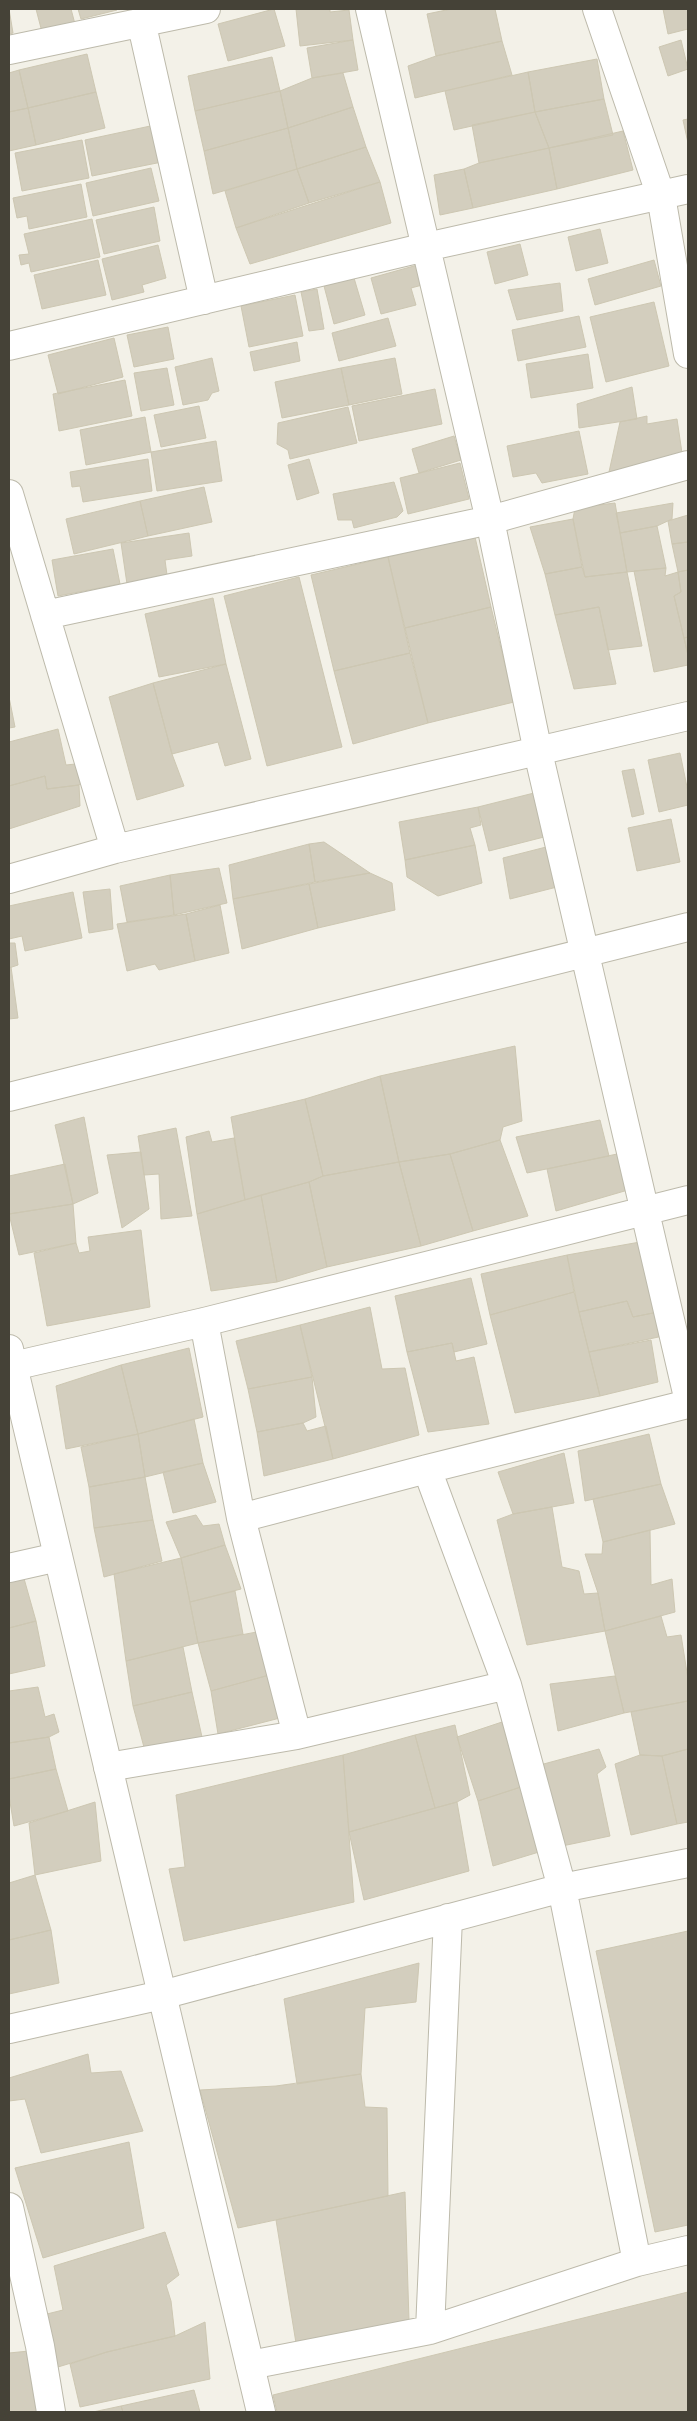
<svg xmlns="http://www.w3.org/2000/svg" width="697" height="2421" font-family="'Noto Sans',sans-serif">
<rect width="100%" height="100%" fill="#f3f1e8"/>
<!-- building -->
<path fill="#d3cebe" stroke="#cdc7b2" d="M 9,9 L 13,33 L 9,34 Z
M 36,9 L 71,9 L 75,24 L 42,32 Z
M 78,9 L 117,9 L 117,10 L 81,19 Z
M 274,9 L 285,46 L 228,61 L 218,24 Z
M 296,9 L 330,9 L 330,12 L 349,10 L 353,40 L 300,46 Z
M 451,9 L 495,9 L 502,41 L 436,56 L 427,14 Z
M 663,9 L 688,9 L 688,29 L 668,34 Z
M 353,40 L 358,70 L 312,78 L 307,48 Z
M 681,40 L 688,69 L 668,76 L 659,47 Z
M 502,41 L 512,75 L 415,98 L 408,66 L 436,56 Z
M 87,54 L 96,92 L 28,108 L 19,70 Z
M 272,57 L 280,91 L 195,111 L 188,76 Z
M 597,59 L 604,99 L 535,112 L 528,72 Z
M 19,70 L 28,108 L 9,112 L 9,73 Z
M 528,72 L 535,112 L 454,130 L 445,91 Z
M 343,73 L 353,107 L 288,128 L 280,91 L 312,78 Z
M 280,91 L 288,128 L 204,151 L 195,111 Z
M 96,92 L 105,128 L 36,145 L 28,108 Z
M 604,99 L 613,135 L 549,148 L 535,112 Z
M 353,107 L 366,147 L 297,169 L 288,128 Z
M 28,108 L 36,145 L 9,151 L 9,112 Z
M 535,112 L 549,148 L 479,163 L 472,125 Z
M 688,119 L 688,143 L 683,120 Z
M 155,125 L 162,162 L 92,176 L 85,140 Z
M 288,128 L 297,169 L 213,194 L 204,151 Z
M 623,131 L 633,170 L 557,189 L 549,148 Z
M 82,140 L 89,178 L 22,191 L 15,153 Z
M 366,147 L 380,182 L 309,203 L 297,169 Z
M 549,148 L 557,189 L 473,208 L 464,169 L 479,163 Z
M 151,168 L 159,201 L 93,216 L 86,183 Z
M 297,169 L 309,203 L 236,228 L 225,191 Z
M 464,169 L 473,208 L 440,215 L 434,175 Z
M 380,182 L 391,223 L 250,264 L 236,228 Z
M 81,184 L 87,217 L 29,229 L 27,216 L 17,218 L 13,198 Z
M 154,207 L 160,241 L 104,254 L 96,220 Z
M 92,219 L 100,257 L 31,272 L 29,263 L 21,265 L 19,255 L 29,254 L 24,234 Z
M 600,229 L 608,263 L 576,271 L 568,237 Z
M 520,244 L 528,275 L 495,284 L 487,252 Z
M 158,245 L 166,278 L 142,285 L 144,292 L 112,300 L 102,259 Z
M 98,260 L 106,295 L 42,309 L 34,275 Z
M 654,260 L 661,286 L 595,305 L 588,279 Z
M 421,264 L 426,284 L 411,288 L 416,305 L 381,314 L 371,278 Z
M 354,278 L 365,315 L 334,324 L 324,286 Z
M 560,283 L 563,311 L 517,320 L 508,290 Z
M 317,289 L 324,329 L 309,331 L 301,292 Z
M 295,295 L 303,336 L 249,347 L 241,306 Z
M 654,302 L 669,366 L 606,382 L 590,317 Z
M 579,316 L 586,347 L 518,361 L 512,330 Z
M 388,318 L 396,346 L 339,361 L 332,333 Z
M 168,327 L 174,359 L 134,367 L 127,335 Z
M 114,338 L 123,377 L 58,394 L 48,355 Z
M 297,342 L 300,361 L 254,371 L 250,352 Z
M 588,354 L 593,388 L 531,398 L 526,364 Z
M 212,358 L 219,391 L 212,393 L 208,400 L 183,405 L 175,367 Z
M 395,358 L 402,394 L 349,405 L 341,368 Z
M 167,368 L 174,405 L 141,411 L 134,373 Z
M 341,368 L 349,405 L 282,418 L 275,382 Z
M 125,380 L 132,416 L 59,431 L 53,394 Z
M 632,387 L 637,419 L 579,428 L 577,404 Z
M 435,389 L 442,424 L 359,441 L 352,406 Z
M 199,406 L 206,438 L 161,447 L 154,415 Z
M 348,407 L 357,443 L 290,459 L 288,450 L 277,444 L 278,423 Z
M 647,416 L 647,424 L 677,419 L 682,453 L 609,472 L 620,422 Z
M 145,417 L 151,452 L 86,465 L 80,430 Z
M 579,431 L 588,474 L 542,483 L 536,473 L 513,477 L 507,446 Z
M 454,436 L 461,460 L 419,473 L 412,449 Z
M 216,441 L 222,481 L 157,491 L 151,452 Z
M 148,459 L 152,491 L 83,502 L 80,486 L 72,487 L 70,472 Z
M 309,459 L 319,493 L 297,500 L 288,465 Z
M 460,463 L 469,499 L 408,514 L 400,478 Z
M 394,482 L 403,511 L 397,517 L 354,528 L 352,520 L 338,520 L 333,494 Z
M 204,487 L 212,522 L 148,536 L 140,501 Z
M 140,501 L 148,536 L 74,554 L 66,519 Z
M 615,503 L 627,572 L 585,577 L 573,519 L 575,508 Z
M 673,503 L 672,519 L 657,526 L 620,533 L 616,513 Z
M 688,515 L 688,542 L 672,544 L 668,521 Z
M 573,519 L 582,567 L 545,574 L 530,527 Z
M 657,526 L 666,568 L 627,572 L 620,533 Z
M 189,533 L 192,556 L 165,560 L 167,575 L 127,584 L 121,543 Z
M 475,537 L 491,607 L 405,628 L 388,557 Z
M 688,542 L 688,570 L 678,572 L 672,544 Z
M 113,549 L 120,584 L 58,596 L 52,560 Z
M 388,557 L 410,653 L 334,671 L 311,575 Z
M 582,567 L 585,577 L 627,572 L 642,646 L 608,650 L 599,607 L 555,615 L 545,574 Z
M 666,568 L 665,576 L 678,572 L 681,592 L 674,596 L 688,655 L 688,665 L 654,672 L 634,571 Z
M 688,570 L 688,637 L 684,638 L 674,596 L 681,592 L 678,572 Z
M 299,577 L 342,747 L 267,766 L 224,596 Z
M 213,598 L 226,664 L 159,677 L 145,614 Z
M 491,607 L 514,702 L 428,723 L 405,628 Z
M 599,607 L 616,684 L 574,689 L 555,615 Z
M 688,637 L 688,655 L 684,638 Z
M 410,653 L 428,723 L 353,744 L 334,671 Z
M 226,664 L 251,759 L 225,766 L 218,742 L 172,754 L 153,683 Z
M 153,683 L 172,754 L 184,786 L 137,800 L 109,697 Z
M 9,697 L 15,727 L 9,728 Z
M 58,729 L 66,765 L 85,763 L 88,777 L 79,785 L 47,789 L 45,776 L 9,786 L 9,742 Z
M 680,753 L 688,792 L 688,805 L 659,812 L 648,760 Z
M 634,769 L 644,814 L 632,817 L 622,771 Z
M 45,776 L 47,789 L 79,785 L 80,806 L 9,829 L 9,786 Z
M 534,793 L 544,837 L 489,851 L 478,807 Z
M 478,807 L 481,825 L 470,828 L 475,845 L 405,860 L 399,822 Z
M 671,819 L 680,862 L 637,871 L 628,828 Z
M 324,842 L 370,873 L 315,882 L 309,844 Z
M 309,844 L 315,882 L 233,899 L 229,865 Z
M 475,845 L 482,883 L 438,896 L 407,877 L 405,860 Z
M 550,846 L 557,887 L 510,899 L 503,858 Z
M 219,868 L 227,903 L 174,915 L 170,875 Z
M 370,873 L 392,883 L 395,910 L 318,928 L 309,884 Z
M 170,875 L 174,915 L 127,922 L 120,886 Z
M 309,884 L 318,928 L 242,949 L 233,899 Z
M 110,889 L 113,929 L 89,933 L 83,892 Z
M 73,892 L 82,938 L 25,951 L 22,936 L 9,939 L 9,906 Z
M 220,905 L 229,953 L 195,961 L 186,914 Z
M 186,914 L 195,961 L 159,970 L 155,964 L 127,971 L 117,924 Z
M 9,943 L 15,943 L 18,965 L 9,968 Z
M 11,967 L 18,1018 L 9,1019 L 9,968 Z
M 515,1046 L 522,1121 L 503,1127 L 500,1140 L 450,1154 L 399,1162 L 380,1076 Z
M 380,1076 L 399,1162 L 323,1176 L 305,1099 Z
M 305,1099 L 323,1176 L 309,1182 L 245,1200 L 231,1117 Z
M 84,1117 L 98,1193 L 73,1204 L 55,1125 Z
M 600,1120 L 609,1156 L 527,1173 L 516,1137 Z
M 176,1128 L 192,1216 L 161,1219 L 159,1174 L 144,1175 L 138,1136 Z
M 209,1131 L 212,1142 L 234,1138 L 245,1200 L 197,1214 L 186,1137 Z
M 500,1140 L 528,1216 L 473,1231 L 450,1154 Z
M 141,1152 L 149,1209 L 122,1228 L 107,1155 Z
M 450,1154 L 473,1231 L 421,1246 L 399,1162 Z
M 617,1154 L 628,1190 L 556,1211 L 547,1169 Z
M 399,1162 L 421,1246 L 327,1267 L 309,1182 L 323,1176 Z
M 65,1164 L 73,1204 L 9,1214 L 9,1176 Z
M 309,1182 L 327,1267 L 277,1282 L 261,1195 Z
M 261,1195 L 277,1282 L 211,1291 L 197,1214 Z
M 73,1204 L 76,1243 L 19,1255 L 9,1214 Z
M 141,1230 L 150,1307 L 47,1326 L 34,1253 L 76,1243 L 79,1253 L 90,1251 L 88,1237 Z
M 640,1242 L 658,1312 L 633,1317 L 627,1301 L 579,1312 L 567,1255 Z
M 567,1255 L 574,1292 L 490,1315 L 481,1274 Z
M 471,1278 L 487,1344 L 454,1352 L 452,1343 L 407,1352 L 395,1296 Z
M 574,1292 L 600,1396 L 515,1413 L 490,1315 Z
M 627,1301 L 633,1317 L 658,1312 L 663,1336 L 589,1352 L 579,1312 Z
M 370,1307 L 382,1369 L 405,1368 L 419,1435 L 333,1459 L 300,1325 Z
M 300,1325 L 312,1377 L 248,1389 L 236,1341 Z
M 651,1340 L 658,1382 L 600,1396 L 589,1352 Z
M 452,1343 L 456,1361 L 474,1357 L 489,1424 L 428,1432 L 407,1352 Z
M 189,1348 L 203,1417 L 138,1434 L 121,1365 Z
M 121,1365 L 138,1434 L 66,1449 L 56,1386 Z
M 312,1377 L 316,1417 L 303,1423 L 257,1432 L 248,1389 Z
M 194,1419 L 203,1463 L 145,1477 L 138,1434 Z
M 303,1423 L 307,1431 L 326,1426 L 333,1459 L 264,1476 L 257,1432 Z
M 138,1434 L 145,1477 L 89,1487 L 81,1447 Z
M 649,1434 L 661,1484 L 585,1501 L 578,1451 Z
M 564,1453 L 574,1503 L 513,1514 L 498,1472 Z
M 203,1463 L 216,1502 L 173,1513 L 163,1472 Z
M 145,1477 L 153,1520 L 94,1528 L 89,1487 Z
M 661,1484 L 675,1524 L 603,1542 L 593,1499 Z
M 552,1507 L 562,1567 L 579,1571 L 584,1594 L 598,1593 L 605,1631 L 527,1645 L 497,1520 L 513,1514 Z
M 196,1515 L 203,1526 L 219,1524 L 225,1545 L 181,1558 L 166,1522 Z
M 153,1520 L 162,1561 L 104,1577 L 94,1528 Z
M 650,1530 L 651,1585 L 672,1579 L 675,1612 L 605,1631 L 598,1593 L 585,1554 L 602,1554 L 603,1542 Z
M 225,1545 L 241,1589 L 190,1602 L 181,1558 Z
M 181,1558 L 198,1643 L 126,1661 L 114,1574 Z
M 23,1575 L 36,1621 L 9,1628 L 9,1578 Z
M 235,1591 L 243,1634 L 198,1643 L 190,1602 Z
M 661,1616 L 667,1637 L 681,1635 L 688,1679 L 688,1701 L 624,1713 L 605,1631 Z
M 36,1621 L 45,1666 L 9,1674 L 9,1628 Z
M 262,1631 L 273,1674 L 211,1691 L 198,1643 Z
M 183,1647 L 192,1692 L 133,1706 L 126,1661 Z
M 273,1674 L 280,1718 L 218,1734 L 211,1691 Z
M 615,1676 L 624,1713 L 558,1731 L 550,1684 Z
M 38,1687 L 45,1717 L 54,1714 L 59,1732 L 49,1737 L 9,1743 L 9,1691 Z
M 192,1692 L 202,1737 L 145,1751 L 133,1706 Z
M 688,1701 L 688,1749 L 662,1756 L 640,1755 L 631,1712 Z
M 502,1722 L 524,1786 L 478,1801 L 457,1737 Z
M 455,1725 L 470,1795 L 457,1802 L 435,1808 L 415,1735 Z
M 415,1735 L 435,1808 L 349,1832 L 343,1755 Z
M 49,1737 L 56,1769 L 9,1779 L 9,1743 Z
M 599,1749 L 606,1767 L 597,1774 L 610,1836 L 562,1846 L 540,1765 Z
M 688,1749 L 688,1822 L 677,1824 L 662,1756 Z
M 343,1755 L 354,1902 L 184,1941 L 169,1869 L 185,1867 L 176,1795 Z
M 640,1755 L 662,1756 L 677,1824 L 631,1835 L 615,1764 Z
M 56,1769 L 68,1811 L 14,1826 L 9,1796 L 9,1779 Z
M 524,1786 L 539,1852 L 493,1866 L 478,1801 Z
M 95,1802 L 101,1861 L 35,1875 L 29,1823 Z
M 457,1802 L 469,1871 L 364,1900 L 349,1832 Z
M 35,1875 L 51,1930 L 9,1940 L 9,1883 Z
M 51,1930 L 59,1983 L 9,1994 L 9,1940 Z
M 688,1931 L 688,2225 L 655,2232 L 596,1951 Z
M 419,1963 L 416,2002 L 365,2008 L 361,2074 L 297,2084 L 284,1999 Z
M 88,2054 L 91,2073 L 121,2071 L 143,2131 L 41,2153 L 25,2099 L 9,2101 L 9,2078 Z
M 361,2074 L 365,2107 L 387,2108 L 388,2196 L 238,2228 L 200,2090 L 276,2086 Z
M 129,2142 L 144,2228 L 43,2258 L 15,2168 Z
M 405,2192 L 409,2321 L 296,2343 L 276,2220 Z
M 165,2232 L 179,2275 L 166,2285 L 171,2301 L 175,2336 L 107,2352 L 58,2367 L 43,2315 L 63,2310 L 54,2266 Z
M 688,2292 L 688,2412 L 277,2412 L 273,2395 Z
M 205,2322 L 210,2379 L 80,2407 L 70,2364 L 107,2352 L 175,2336 Z
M 29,2351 L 40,2412 L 9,2412 L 9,2353 Z
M 194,2390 L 200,2412 L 123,2412 L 121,2406 Z
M 121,2406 L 123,2412 L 93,2412 Z"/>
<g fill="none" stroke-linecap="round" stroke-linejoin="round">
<defs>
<path id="minor" d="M 370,9 L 490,520 L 538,752 L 688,1397
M 597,9 L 661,196 L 688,354
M 141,21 L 204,300
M 9,50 L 206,9
M 9,346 L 426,247 L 688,189
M 9,494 L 115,849
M 45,615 L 490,520 L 688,465
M 9,879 L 115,849 L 688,716
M 9,1097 L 688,927
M 204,1322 L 241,1518 L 297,1735
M 13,1366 L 204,1322 L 688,1200
M 427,1469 L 507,1685 L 562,1888 L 637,2262
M 241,1518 L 427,1469 L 688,1404
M 9,1568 L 58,1557
M 108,1767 L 297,1735 L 507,1685
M 9,2029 L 162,1995 L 562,1888 L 688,1863
M 9,2207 L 40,2346 L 51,2412
M 430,2330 L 448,1918
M 250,2365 L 430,2330 L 637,2262 L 688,2250"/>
<path id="tertiary" d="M 9,1349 L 261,2412"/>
</defs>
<!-- minor casing -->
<use href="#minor" stroke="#bdbaab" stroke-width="30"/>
<!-- tertiary casing -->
<use href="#tertiary" stroke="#bdbaab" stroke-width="30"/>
<!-- minor -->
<use href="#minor" stroke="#fff" stroke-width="28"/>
<!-- tertiary -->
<use href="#tertiary" stroke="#fff" stroke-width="28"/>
</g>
<!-- border -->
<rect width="697" height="2421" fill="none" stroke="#454237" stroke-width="20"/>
</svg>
